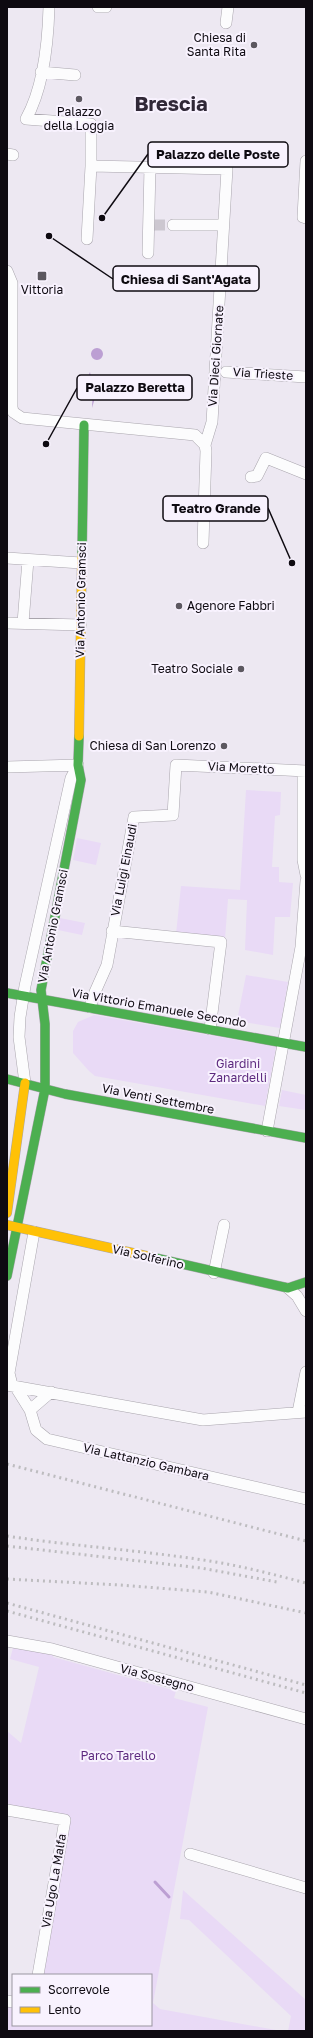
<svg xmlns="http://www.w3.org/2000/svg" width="313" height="2038" font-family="'Golos Text',sans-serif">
<rect width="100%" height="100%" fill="#ede8f2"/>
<!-- green -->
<path fill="#e9daf6" d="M 246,790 L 281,792 L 280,815 L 275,816 L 272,867 L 279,867 L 279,882 L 293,883 L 290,917 L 275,917 L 273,955 L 245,950 L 247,900 L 228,899 L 225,939 L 176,934 L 181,886 L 240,890 Z
M 77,838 L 101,843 L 96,865 L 73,860 Z
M 60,918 L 85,923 L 82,935 L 58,930 Z
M 246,975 L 288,982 L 280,1028 L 237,1021 Z
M 94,1015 L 276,1047 L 265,1106 L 95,1076 L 89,1071 L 73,1053 L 73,1031 L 78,1022 Z
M 282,1090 L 306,1095 L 306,1110 L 279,1106 Z
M 13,1648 L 53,1654 L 53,1657 L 176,1691 L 174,1698 L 208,1707 L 153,2003 L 160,2009 L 281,2031 L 7,2031 L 7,2005 L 13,2006 L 13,2025 L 151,2025 L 151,1975 L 40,1975 L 69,1818 L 7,1805 L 7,1731 L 21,1743 L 39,1667 L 10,1659 Z
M 183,1890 L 306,2000 L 306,2031 L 288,2031 L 291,2016 L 189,1920 L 180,1919 Z"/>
<!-- water -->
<path fill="#bc9fd3" d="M91 354a6 6 0 1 1 12 0a6 6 0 1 1-12 0Z
M 90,372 L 91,377 L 101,377 L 92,408 L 93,389 L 84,386 Z"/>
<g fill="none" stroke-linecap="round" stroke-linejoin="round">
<!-- stream -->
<path stroke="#bc9fd3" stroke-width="3" d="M 155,1882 L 169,1897"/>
<!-- street-tunnel -->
<path stroke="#ccc7d0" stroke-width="11" stroke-dasharray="11 5.5" stroke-linecap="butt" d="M 154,225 L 173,225"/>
<defs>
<path id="street" d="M 49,7 C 48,43 44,87 26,119 L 91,124 L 91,166 L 87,239
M 98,7 L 106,7
M 226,23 L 228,7
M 41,72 L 75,75
M 7,154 L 13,155
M 306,161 L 303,217 L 306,218
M 91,166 L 227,169 L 212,422 L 205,445
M 173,225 L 223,225
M 148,253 L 150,167
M 7,271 L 12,283 L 12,407 L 13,412 L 22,418 L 195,435 L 205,445 L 206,451 L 203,543
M 226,372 L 306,377
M 251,477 L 257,476 L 266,458 L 306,474
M 7,558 L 81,563
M 7,623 L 81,625
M 23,623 L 28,560
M 7,767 L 78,765
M 303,771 L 303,860 L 306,875
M 112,931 L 221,942 L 210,1029
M 90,1007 L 95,992 L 107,965 L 134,817 L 173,815 L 176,765 L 306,771
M 25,1083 L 19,1037 L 20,1017 L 25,986 L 71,778 L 78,765
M 267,1131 L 301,947 L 306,881
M 214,1273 L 224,1225
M 288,1288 L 297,1296 L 306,1311
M 7,1385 L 203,1420 L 306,1412
M 12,1385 L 9,1373 L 34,1232
M 15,1386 L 30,1410 L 36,1430 L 47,1439 L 306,1499
M 30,1410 L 51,1392
M 298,1412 L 306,1372
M 7,1641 L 52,1649 L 306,1719
M 7,1810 L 65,1820 L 38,1975
M 190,1854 L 306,1888
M 7,2001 L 13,2002"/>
<path id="fast" d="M 82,555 L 84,425
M 7,993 L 306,1047
M 7,1079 L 65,1094 L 306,1138
M 151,1257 L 288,1288 L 306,1282
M 7,1276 L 45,1089 L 45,1024 L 41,990 L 81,780 L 78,765 L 79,736"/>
<path id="slow" d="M 79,736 L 82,555
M 7,1213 L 25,1083
M 7,1225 L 151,1257"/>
</defs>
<!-- street casing -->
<use href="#street" stroke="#a9a5ad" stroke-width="12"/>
<!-- fast casing -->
<use href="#fast" stroke="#a9a5ad" stroke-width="10"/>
<!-- slow casing -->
<use href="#slow" stroke="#a9a5ad" stroke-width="10"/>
<!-- street -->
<use href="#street" stroke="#fcfcfd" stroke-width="11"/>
<!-- fast -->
<use href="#fast" stroke="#4caf50" stroke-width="9"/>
<!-- slow -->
<use href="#slow" stroke="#ffc107" stroke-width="9"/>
<!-- rail -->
<path stroke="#bdbcbf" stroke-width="3" stroke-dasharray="2 4" stroke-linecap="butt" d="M 7,1464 L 306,1541
M 7,1536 C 72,1546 138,1550 203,1560 C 238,1565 272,1574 306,1583
M 7,1546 L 201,1568 L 277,1582
M 7,1579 L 120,1585 L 208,1592 L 306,1613
M 7,1603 L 306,1685
M 7,1611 L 306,1693"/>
</g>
<!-- markers -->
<g fill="#5c5860" stroke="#f8f2fe" stroke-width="1.5">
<circle cx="254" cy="45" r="4"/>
<circle cx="79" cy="99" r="4"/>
<rect x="37" y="271" width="10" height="10" rx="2"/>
<circle cx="179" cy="606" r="4"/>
<circle cx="241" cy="669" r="4"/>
<circle cx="224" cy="746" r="4"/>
</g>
<g text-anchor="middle" stroke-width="4" stroke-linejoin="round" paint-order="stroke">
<!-- poi labels -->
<g font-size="12" fill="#0e0a11" stroke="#f8f2fe" text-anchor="end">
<text x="246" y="42">Chiesa di<tspan x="246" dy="14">Santa Rita</tspan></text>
<text x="79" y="116" text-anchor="middle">Palazzo<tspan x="79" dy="14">della Loggia</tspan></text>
<text x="42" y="294" text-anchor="middle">Vittoria</text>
<text x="187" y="610" text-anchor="start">Agenore Fabbri</text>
<text x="233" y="673">Teatro Sociale</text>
<text x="216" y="750">Chiesa di San Lorenzo</text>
</g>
<!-- street labels -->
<g font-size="12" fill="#0e0a11" stroke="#f8f2fe">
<text transform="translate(216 356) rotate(-86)" y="4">Via Dieci Giornate</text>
<text transform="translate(263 374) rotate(4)" y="4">Via Trieste</text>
<text transform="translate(81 600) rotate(-89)" y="4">Via Antonio Gramsci</text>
<text transform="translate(241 768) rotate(3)" y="4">Via Moretto</text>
<text transform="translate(124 870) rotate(-79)" y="4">Via Luigi Einaudi</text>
<text transform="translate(53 926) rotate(-79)" y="4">Via Antonio Gramsci</text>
<text transform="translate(159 1008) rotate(10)" y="4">Via Vittorio Emanuele Secondo</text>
<text transform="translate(158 1099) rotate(11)" y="4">Via Venti Settembre</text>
<text transform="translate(148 1257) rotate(13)" y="4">Via Solferino</text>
<text transform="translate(146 1462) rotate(13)" y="4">Via Lattanzio Gambara</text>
<text transform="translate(157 1678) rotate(15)" y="4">Via Sostegno</text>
<text transform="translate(54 1881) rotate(-80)" y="4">Via Ugo La Malfa</text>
</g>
<!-- park labels -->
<g font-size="12" fill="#5d2a7f" stroke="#f8f2fe">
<text x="238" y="1068">Giardini<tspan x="238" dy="14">Zanardelli</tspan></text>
<text x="118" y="1760">Parco Tarello</text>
</g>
<!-- town labels -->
<g font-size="20" font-weight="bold" fill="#302837" stroke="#f8f2fe">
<text x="171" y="111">Brescia</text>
</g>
</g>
<!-- callouts -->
<path fill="none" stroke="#0e0a11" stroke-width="1.5" d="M102 218L148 154M49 236L113 279M46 444L77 388M292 563L268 508"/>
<g fill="#0e0a11" stroke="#f8f2fe" stroke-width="1.5">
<circle cx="102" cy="218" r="4"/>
<circle cx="49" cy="236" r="4"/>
<circle cx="46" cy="444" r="4"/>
<circle cx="292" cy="563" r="4"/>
</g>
<g fill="#f8f2fe" stroke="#0e0a11" stroke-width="1.5">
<rect x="148" y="142" width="140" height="25" rx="4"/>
<rect x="113" y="266" width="146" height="25" rx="4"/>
<rect x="77" y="375" width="115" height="25" rx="4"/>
<rect x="163" y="496" width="105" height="25" rx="4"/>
</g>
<g font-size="13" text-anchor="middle" font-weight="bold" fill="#0e0a11">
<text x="218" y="159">Palazzo delle Poste</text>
<text x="186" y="284">Chiesa di Sant'Agata</text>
<text x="135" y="392">Palazzo Beretta</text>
<text x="216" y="513">Teatro Grande</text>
</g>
<!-- border -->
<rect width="313" height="2038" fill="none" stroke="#0e0a11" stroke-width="16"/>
<!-- legend -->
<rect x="12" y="1974" width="140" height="52" fill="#f8f2fe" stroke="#9a959f"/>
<rect x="20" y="1987" width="20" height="6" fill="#4caf50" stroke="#9a959f"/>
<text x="48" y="1994" font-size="12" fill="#0e0a11">Scorrevole</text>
<rect x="20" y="2007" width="20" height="6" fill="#ffc107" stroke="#9a959f"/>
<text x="48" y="2014" font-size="12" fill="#0e0a11">Lento</text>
</svg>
